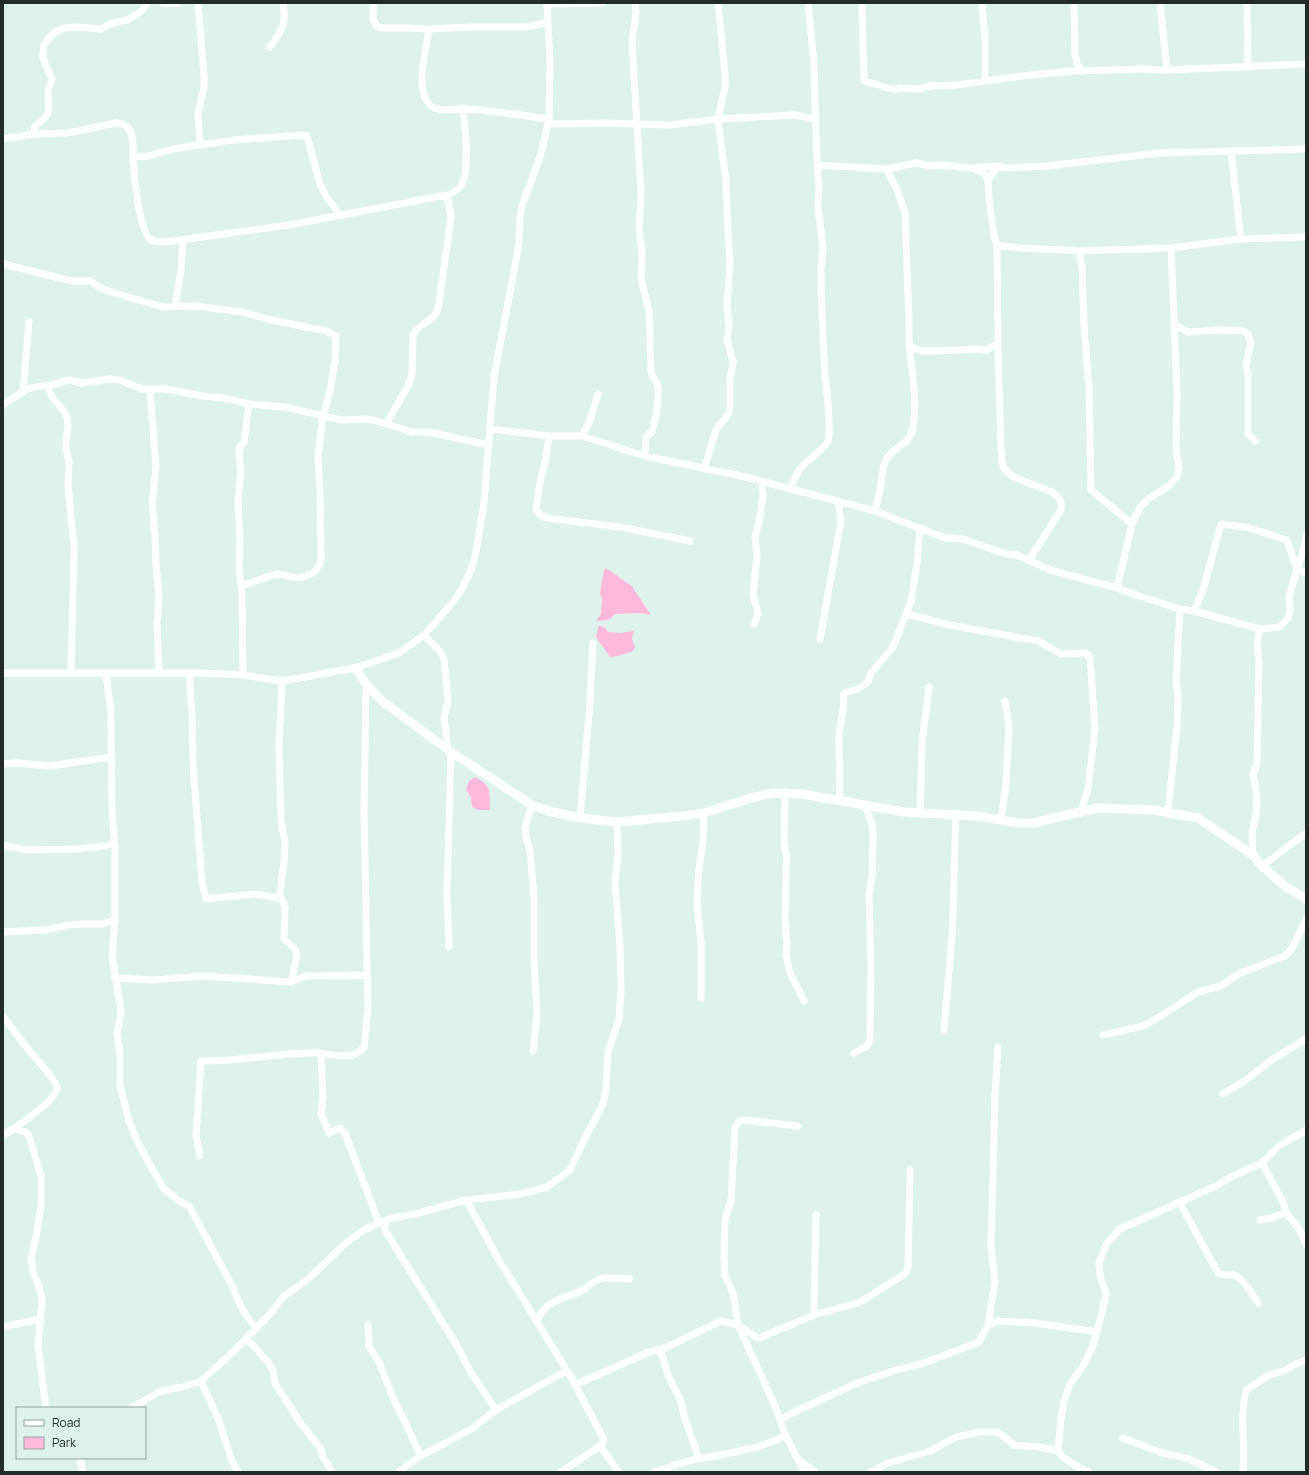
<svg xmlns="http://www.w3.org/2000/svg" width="1309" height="1475" font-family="Manrope,sans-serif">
<rect width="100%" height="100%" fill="#dcf2ea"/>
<!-- green -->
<path fill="#feb9db" d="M 606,568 L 633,587 L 633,588 L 651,615 L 640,613 L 615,614 C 609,622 606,620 596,621 L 601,614 L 602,599 L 600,593 L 604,570 Z
M 599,625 L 605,628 L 608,632 L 620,633 L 634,631 L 632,638 L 635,648 L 632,652 C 624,653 618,657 610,657 L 596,637 Z
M 475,777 C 493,786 489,792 490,810 L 478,810 L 472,807 L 471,797 L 466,790 L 469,781 Z"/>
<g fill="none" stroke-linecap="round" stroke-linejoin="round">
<!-- minor -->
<path stroke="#fff" stroke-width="7" d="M 163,3 L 179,3
M 198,3 L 204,75 L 204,87 L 198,113 L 200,145
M 373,3 L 373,21 L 378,27 L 382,28 L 409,28 L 429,29 L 471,27 L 527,27 L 548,22
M 635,3 L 636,13 L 632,42 L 641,194 L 639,228 L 642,253 L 641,279 L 649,311 L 651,372 C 652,377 655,379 657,383 C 661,393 655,422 652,432 L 646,437 L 645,456
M 862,3 L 864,81 L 895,90 L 899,88 L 919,89 L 931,86 L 957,85 L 1022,76 L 1071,71 L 1143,69 L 1167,70 L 1306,64
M 982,3 L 985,41 L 985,81
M 1074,3 L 1075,54 L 1077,63 L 1082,71
M 1160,3 L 1167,70
M 1247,3 L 1248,67
M 547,4 L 602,3
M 429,29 C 426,50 416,83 427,101 C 430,106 434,109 439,109 C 448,111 458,108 467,109 C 494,111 521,115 549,119
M 270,47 C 282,29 287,25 283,3
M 548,124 L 606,123 L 671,125 L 718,119 L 794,115 L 815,119
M 34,134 L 35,126 L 45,118 L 48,113 L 49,108 L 48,91 L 52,79 L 43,58 L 43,53 L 44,45 L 49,38 L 56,32 L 65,28 L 77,27 L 101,29 L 112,23 L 128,20 L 140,12 L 148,3
M 3,139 L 34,134 L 68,133 L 116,123 C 121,124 126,124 129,129 C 134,137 133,150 133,159 C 134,175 139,232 151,240 C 156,243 161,242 166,242 L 289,225 L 447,195 C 452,193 457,191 460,187 C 471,173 465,126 463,108
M 1231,151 L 1241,239
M 133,157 L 149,156 L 173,149 L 234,140 L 303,135 L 307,136 L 320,184 L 326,196 L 340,215
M 817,165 L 886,169 L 917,163 L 929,166 L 940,165 L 970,168 L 998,166 L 1007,168 L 1047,166 L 1160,153 L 1306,149
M 974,169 L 984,173 L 988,180 L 989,199 L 994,236 L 997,245 L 998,344 L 1001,450 C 1002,455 1001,462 1003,466 C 1013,488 1066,483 1061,510 L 1029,560
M 988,180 L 998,166
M 997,245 L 1020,248 L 1081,251 L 1171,248 L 1241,239 L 1306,237
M 1081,251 L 1080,259 L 1082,265 L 1084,326 L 1089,388 L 1091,490 L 1132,524
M 3,264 L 72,281 L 90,281 L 101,288 L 111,292 L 162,307 L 195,306 L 242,312 L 267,319 L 326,331 L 336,336 L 335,361 L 330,391 L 323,416 L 318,456 L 320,491 L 321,559 C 319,573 306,579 292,577 C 287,576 282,574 276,574 L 241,586
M 175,306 L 181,270 L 183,240
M 1174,324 L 1188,332 L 1223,330 L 1243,331 L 1248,334 L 1251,342 L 1246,365 L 1248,375 L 1248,434 L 1255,441
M 909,346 L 921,351 L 935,351 L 976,349 L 986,350 L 998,344
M 47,386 L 52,397 L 64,411 L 67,417 L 68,426 L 66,441 L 66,450 L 69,462 L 68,485 L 74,547 L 71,673
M 150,390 L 156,467 L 152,503 L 155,536 L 156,566 L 159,595 L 157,623 L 159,673
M 23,392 L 29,322
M 3,405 L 27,389 L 36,387 L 47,386 L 69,380 L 82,383 L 110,379 L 120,380 L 142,389 L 166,389 L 202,396 L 224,398 L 249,404 L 285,407 L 341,420 L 366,419 L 377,421 L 412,432 L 429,432 L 488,445
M 386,424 L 409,384 L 412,374 L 413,335 C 418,323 434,322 438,309 L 450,225 L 451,216 L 447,195
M 490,429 L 549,436 L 582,436 L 645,456 L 741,476 L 791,489 L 875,511 L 945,538 L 963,539 L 1006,554 L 1017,555 L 1050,570 L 1117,588 L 1139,596 L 1180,609 L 1194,611 L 1203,590 L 1221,524 L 1246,527 L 1287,540 L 1297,569 L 1306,573
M 549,436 L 545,463 L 540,482 L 536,509 L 540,515 L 546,518 L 620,527 L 690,541
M 582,436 L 589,423 L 598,394
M 704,469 L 716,430 L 729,413 L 730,406 L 730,380 L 733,362 L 727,340 L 729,328 L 727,304 L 730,263 L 728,231 L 726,182 L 718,119 L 725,87 L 725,74 L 718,3
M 791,489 C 793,483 795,475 800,469 C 807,460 822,452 828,441 C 831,437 827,385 825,377 L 821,291 L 821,268 L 823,247 L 818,208 L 819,186 L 817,165 L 814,64 L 808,3
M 875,511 C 877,502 880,493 881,484 C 882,476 882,468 886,460 C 893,446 909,446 913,428 C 919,391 907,357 909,321 L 905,213 L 896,187 L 886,169
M 1117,588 L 1132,524 L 1140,507 L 1147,500 L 1170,485 L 1177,477 L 1179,468 L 1176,447 L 1177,392 L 1171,248
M 1194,611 L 1260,629 L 1280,627 L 1288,618 L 1290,611 L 1289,596 L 1305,544 L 1306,535
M 907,614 L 949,625 L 1038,641 L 1061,654 L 1086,653 L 1090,657 L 1095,728 L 1088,789 L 1081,811
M 754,624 L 758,613 L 753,596 L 757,555 L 755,536 L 758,527 L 763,496 L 762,483
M 424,635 L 440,651 L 444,659 L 448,700 L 444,718 L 448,750
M 820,639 L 841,521 L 838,502
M 3,673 L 198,673 L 243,675 L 282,681 L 355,668 L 399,653 L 424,635 L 454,601 L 462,589 L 471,570 L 476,552 L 484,502 L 494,377 L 519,244 L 520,216 L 523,203 L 541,154 L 549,119 L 550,61 L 547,3
M 106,673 L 111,713 L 112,810 L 115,847 L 115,920 L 112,957 L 120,1003 L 121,1013 L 117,1034 L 120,1053 L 120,1085 L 129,1121 L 137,1141 L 152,1169 L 164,1189 L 179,1201 L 189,1206 L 233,1287 C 238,1303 244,1315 256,1328
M 189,674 L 192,713 L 193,764 L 202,883 L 206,899 L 255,894 L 279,898
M 243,675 L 242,593 L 239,569 L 240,541 L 238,501 L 241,472 L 239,454 L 240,446 L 244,443 L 249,404
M 282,681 L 279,748 L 281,821 L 285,842 L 284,863 L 279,898 L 281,897 L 285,907 L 284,939 L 295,949 L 297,955 L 291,982
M 3,764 L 17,763 L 50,766 L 112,757
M 785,792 L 784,844 L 787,859 L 786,869 L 785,923 L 787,942 L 786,955 L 790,973 L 804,1001
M 840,800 L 839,732 L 843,711 L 844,693 L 858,689 L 868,682 L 871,673 L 893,647 L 911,601 L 917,563 L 920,528
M 532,805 L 525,827 L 526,838 L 530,850 L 534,899 L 534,959 L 537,1015 L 533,1051
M 920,812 L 922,743 L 929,687
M 1168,812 L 1177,725 L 1178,699 L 1176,682 L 1180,609
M 580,818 L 590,702 L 593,643
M 1001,820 L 1006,785 L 1009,726 L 1005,701
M 3,845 L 25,850 L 77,849 L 105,846 L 114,843
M 1253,855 L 1252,833 L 1256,815 L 1257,797 L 1253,774 L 1257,764 L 1259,662 L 1257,642 L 1260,629
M 1262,866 L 1306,833
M 3,932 L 47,930 L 67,925 L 81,924 L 103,924 L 115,920
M 449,947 L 447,893 L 451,752
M 115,978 L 153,980 L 203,976 L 291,982 L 306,976 L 367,975
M 701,998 L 701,944 L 697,902 L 699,868 L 703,843 L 704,813
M 3,1016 C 11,1027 19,1038 27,1048 C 33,1056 56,1079 57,1087 C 58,1100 14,1129 3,1135
M 944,1030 L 952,937 L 956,814
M 1103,1035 L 1143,1026 L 1153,1021 L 1198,992 L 1221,986 L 1240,973 L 1285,956 C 1295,948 1300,930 1306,919
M 854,1053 L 867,1046 L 870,1040 L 871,966 L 869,894 L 872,876 L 873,832 L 872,824 L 865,805
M 321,1054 L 323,1098 L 321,1114 L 329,1133 L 340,1128 L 345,1133 L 379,1223
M 1223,1094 L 1246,1080 L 1273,1059 L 1306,1039
M 798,1126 L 744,1120 L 738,1122 L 735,1127 L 731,1201 L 725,1220 L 724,1257 L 725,1276 L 733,1293 L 738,1325 L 775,1406 L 785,1434 L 804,1472
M 14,1129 L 26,1132 L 29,1136 L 41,1176 L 41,1206 L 36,1237 L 31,1258 L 33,1271 L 39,1287 L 42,1299 L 38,1346 L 46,1408
M 200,1156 L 196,1135 L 201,1061 C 239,1062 276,1053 314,1053 C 331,1053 350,1062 364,1048 L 368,1009 L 364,812 L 366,684
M 466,1200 L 499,1260 L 571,1377 L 603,1438 L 603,1443 L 600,1446 L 561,1472
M 1180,1203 L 1218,1273 C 1224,1276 1227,1274 1233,1275 C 1242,1276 1253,1295 1258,1303
M 1286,1212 L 1299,1229 L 1306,1244
M 388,1219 L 384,1227 L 386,1232 L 459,1349 L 470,1371 L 496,1410
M 1260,1220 L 1272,1218 L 1286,1212 L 1283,1202 L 1262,1163
M 814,1315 L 816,1215
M 537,1322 C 544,1299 565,1299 583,1290 C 589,1286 595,1280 602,1278 C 610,1277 621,1279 630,1279
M 368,1324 L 369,1346 L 379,1362 L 395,1403 L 402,1416 L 421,1456
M 988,1325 L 995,1282 L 991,1246 L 995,1096 L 998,1047
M 3,1327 L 40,1319
M 246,1338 L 268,1362 L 273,1371 L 275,1383 L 299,1421 L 321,1449 L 323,1457 L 332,1472
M 201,1381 L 218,1418 L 232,1461 L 238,1472
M 575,1385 L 649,1352 L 663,1349
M 131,1408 L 161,1391 L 183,1387 L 201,1381 L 235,1350 L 271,1313 L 283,1297 L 307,1280 L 346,1243 L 364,1230 L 388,1219 L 415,1214 L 466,1200 L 521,1194 L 547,1187 L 570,1170 L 585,1138 L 603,1104 L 606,1089 L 608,1052 L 619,1019 L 621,990 L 620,946 L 615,882 L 618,856 L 617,822
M 780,1421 L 790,1414 L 857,1383 L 893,1371 L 924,1363 L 979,1342 L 988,1325 L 997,1321 L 1035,1323 L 1097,1332
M 1123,1438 L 1159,1452 L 1189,1459 L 1216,1472
M 600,1446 L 619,1472
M 1058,1451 L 1061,1420 L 1064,1401 L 1070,1384 L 1083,1366 L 1092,1348 L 1102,1313 L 1106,1294 L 1100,1275 L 1099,1263 L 1107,1243 L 1120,1229 L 1218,1185 L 1231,1177 L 1262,1163 L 1279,1146 L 1306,1130
M 80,1458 L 83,1472
M 699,1459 L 684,1416 L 681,1401 L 668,1375 L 661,1353 L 663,1349 L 721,1321 L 738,1325 L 756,1337 L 759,1338 L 814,1315 L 860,1302 L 905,1274 L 908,1267 L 910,1170
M 800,1461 L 815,1472
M 398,1472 L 421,1456 L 473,1428 L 496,1410 L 559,1375 L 564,1372 L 567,1373
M 654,1472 C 667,1468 680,1463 693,1460 C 713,1456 774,1447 785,1434
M 871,1472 L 888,1463 L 930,1451 L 956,1437 L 980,1432 L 998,1432 L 1014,1445 L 1039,1447 L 1058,1451 L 1063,1457 L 1078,1467 L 1089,1472
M 1243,1472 C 1246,1443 1239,1420 1246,1390 L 1269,1375 L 1284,1371 L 1294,1365 L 1306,1360"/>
<!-- tertiary -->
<path stroke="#fff" stroke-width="9" d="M 355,668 L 366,684 L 382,701 L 451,752 L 532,805 L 548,811 L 580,818 L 617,822 L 683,816 L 704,813 L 754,797 L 772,793 L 802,794 L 904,812 L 977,816 L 1019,823 L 1033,823 L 1097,808 L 1153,810 L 1198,818 L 1253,855 L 1262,866 L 1285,886 L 1306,899"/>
</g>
<!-- border -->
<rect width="1309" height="1475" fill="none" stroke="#232b28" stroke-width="8"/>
<!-- legend -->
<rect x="16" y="1407" width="130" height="52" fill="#dcf2ea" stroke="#92a29c"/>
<rect x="24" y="1420" width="20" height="6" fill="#ffffff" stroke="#92a29c"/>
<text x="52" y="1427" font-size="12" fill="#232b28">Road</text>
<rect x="24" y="1437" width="20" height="12" fill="#feb9db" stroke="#92a29c"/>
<text x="52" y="1447" font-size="12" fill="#232b28">Park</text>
</svg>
